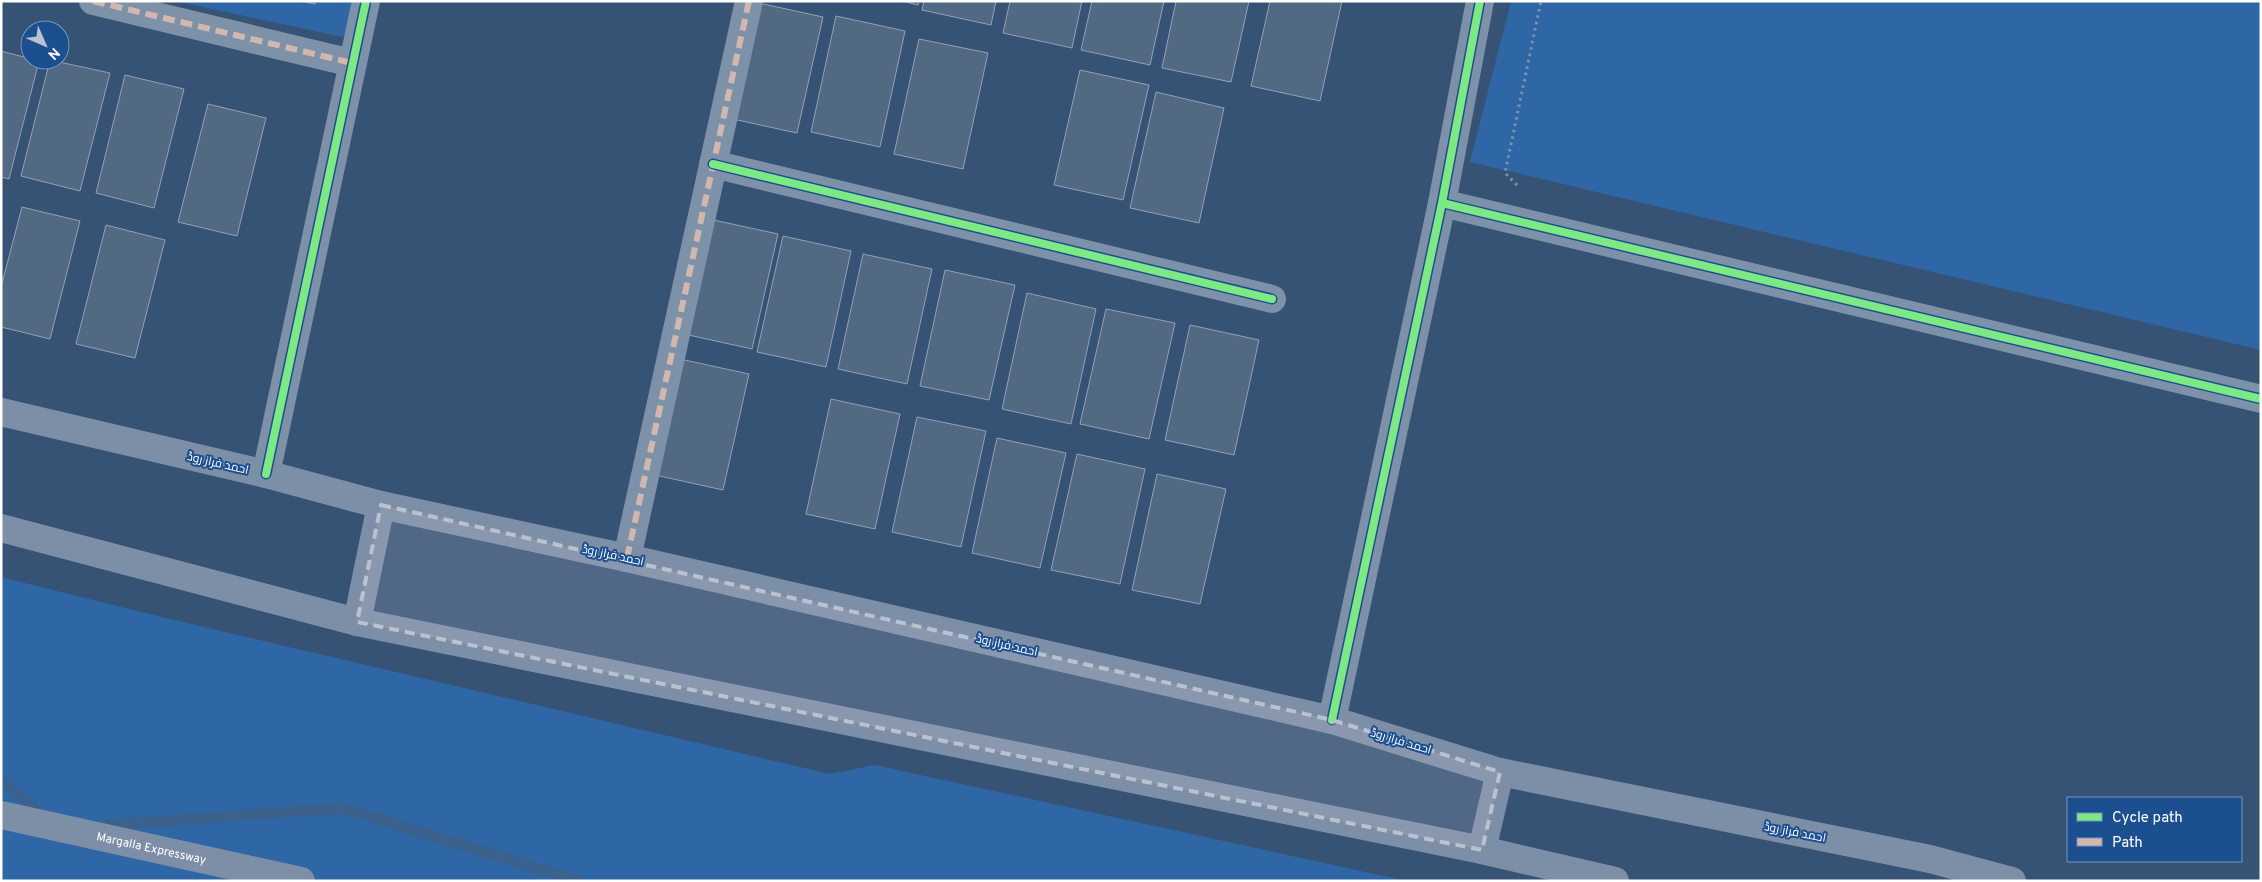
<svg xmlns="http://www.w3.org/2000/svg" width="2262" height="882" font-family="Overpass,Cairo,sans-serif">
<rect width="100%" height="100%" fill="#365274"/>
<!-- green -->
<path fill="#2f66a5" d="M 175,1 L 355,1 L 347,38 Z
M 1511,1 L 2261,1 L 2261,350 L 1470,162 Z
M 1,577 L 166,618 L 830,774 L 875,765 L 1407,881 L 1,881 Z"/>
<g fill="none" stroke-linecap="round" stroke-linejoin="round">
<!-- stream -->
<path stroke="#3b618d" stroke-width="11" d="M 1,781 L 46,818
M 96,826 L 343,808 L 578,881"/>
</g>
<!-- building -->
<path fill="#526984" stroke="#92a2b6" d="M 299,1 L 315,1 L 315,4 Z
M 901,1 L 919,1 L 918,5 Z
M 924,1 L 996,1 L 991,25 L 922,10 Z
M 1010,1 L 1082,1 L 1072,48 L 1003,33 Z
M 1092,1 L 1164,1 L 1150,65 L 1081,50 Z
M 1176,1 L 1249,1 L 1231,82 L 1162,68 Z
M 1270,1 L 1342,1 L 1320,101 L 1251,86 Z
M 754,2 L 823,17 L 797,133 L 728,118 Z
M 836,16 L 905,31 L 880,147 L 811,132 Z
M 919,39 L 988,53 L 963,169 L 894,154 Z
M 1,51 L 39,61 L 9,179 L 1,177 Z
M 50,60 L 110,73 L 80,191 L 21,176 Z
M 1080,70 L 1149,85 L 1123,200 L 1054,185 Z
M 125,75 L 184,89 L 154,208 L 96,193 Z
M 1156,92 L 1224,108 L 1199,223 L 1130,208 Z
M 208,104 L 266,118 L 237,236 L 178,222 Z
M 22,207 L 80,221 L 50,339 L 1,327 L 1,287 Z
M 709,219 L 778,234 L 752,349 L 684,334 Z
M 106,225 L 165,240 L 135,358 L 76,344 Z
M 783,236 L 851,251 L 826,367 L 757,352 Z
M 863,254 L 932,269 L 907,384 L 838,369 Z
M 945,270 L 1015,285 L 989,400 L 920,386 Z
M 1027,293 L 1096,309 L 1071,424 L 1002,409 Z
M 1106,309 L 1175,323 L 1149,439 L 1080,424 Z
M 1190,325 L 1259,340 L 1234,455 L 1165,440 Z
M 680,359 L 749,374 L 723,490 L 655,475 Z
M 831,399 L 900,414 L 875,529 L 806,514 Z
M 917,417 L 986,431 L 961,547 L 892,532 Z
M 997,438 L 1066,453 L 1040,568 L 972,553 Z
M 1077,454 L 1145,469 L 1120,584 L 1051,570 Z
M 1157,474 L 1226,489 L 1200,604 L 1132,590 Z"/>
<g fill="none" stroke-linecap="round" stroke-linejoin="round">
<!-- path -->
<path stroke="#7d92a8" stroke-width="3" stroke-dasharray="2.5 4" stroke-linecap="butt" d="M 1517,185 L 1505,173 L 1541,1"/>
<!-- minor -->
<path stroke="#7d92a8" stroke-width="28" d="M 93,1 L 352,63
M 713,164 L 1272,299
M 1442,203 L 2261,399
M 266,474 L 366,1
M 627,558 L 749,1"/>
<!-- tertiary -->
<path stroke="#7d92a8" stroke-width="28" d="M 1332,720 L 1442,203 L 1480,1"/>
<!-- primary -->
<g stroke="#7d8ea7" stroke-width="28">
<path d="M 1,412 L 266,474 L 381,505 L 627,558 L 1332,720 L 1500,772 L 1930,859 L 2012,881"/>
<path d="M 1,528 L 357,622 L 1482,850 L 1615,881"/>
<path d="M 357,622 L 381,505"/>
<path id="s1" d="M 1,815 L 301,881"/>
<path d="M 1482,850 L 1500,772"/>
</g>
<!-- quiet -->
<path stroke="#d1b7ad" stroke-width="6" stroke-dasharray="12 6" stroke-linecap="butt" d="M 93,1 L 352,63
M 627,558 L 749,1"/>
<defs>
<path id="cycleway" d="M 713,164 L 1272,299
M 1442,203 L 2261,399
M 266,474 L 366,1
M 1332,720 L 1442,203 L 1480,1"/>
</defs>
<!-- cycleway casing -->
<use href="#cycleway" stroke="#1b4f8f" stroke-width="11"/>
<!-- cycleway -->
<use href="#cycleway" stroke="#7ce984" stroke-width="8"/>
</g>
<!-- marked area -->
<path fill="#b9c2ce" fill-opacity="0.2" stroke="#b9c2ce" stroke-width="4" stroke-dasharray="10 6" stroke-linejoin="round" d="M 381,505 L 1332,720 L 1500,772 L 1482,850 L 357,622 Z"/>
<g text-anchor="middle" stroke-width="4" stroke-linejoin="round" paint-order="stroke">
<!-- street labels -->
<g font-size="12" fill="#fff" stroke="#1b4f8f">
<text transform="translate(218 463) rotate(13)" y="4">احمد فراز روڈ</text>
<text transform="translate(613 555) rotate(12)" y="4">احمد فراز روڈ</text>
<text transform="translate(1007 645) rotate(13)" y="4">احمد فراز روڈ</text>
<text transform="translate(1401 741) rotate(17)" y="4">احمد فراز روڈ</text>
<text transform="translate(1795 832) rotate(11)" y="4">احمد فراز روڈ</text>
<text dy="4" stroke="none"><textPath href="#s1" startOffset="154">Margalla Expressway</textPath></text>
</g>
</g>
<!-- border -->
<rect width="2262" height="882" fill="none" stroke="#ffffff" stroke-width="5"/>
<!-- legend -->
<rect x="2067" y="797" width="175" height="65" fill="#1b4f8f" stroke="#7695bc"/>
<rect x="2077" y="813" width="25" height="8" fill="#7ce984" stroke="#7695bc"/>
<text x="2112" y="822" font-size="15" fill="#ffffff">Cycle path</text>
<rect x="2077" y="838" width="25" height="8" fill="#d1b7ad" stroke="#7695bc"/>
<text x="2112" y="847" font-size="15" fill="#ffffff">Path</text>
<!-- north arrow -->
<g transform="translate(45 45) rotate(135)"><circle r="24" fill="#1b4f8f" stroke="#7695bc"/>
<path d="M0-4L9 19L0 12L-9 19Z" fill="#b9c2ce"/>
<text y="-8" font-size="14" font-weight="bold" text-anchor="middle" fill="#ffffff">N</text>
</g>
</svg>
